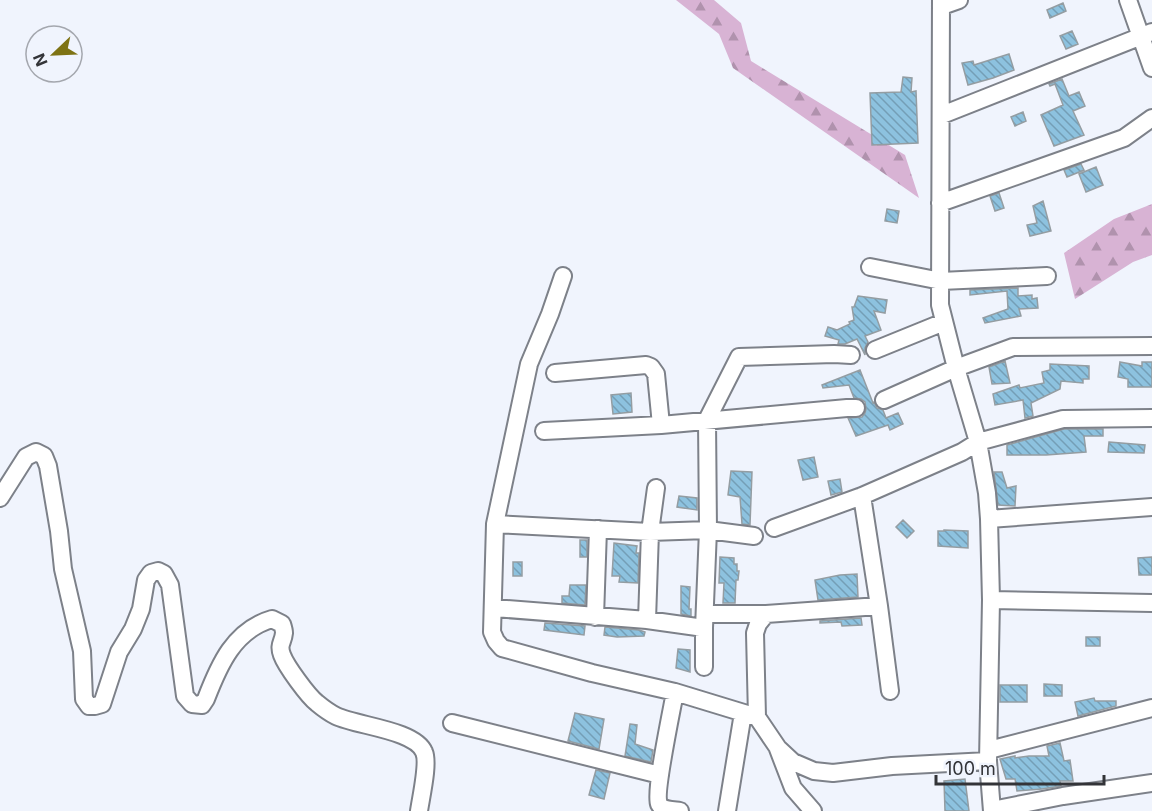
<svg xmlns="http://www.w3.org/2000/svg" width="1152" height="811" font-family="Inter,sans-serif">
<defs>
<pattern id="forest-firs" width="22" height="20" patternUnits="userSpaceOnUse" patternTransform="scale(1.5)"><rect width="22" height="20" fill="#d8b3d4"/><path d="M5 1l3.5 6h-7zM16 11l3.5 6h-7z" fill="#b092ad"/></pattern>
<pattern id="building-back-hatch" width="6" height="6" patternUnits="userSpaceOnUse" patternTransform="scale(1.5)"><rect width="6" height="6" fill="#8dc2df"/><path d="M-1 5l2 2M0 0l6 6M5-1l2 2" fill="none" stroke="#749eb6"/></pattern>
</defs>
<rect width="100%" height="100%" fill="#f0f4fd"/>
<!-- forest -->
<path fill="url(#forest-firs)" d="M 676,0 L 714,0 L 741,23 L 751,61 L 905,155 L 919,198 L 733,68 L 719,34 Z
M 1152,204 L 1152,255 L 1133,262 L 1075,299 L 1064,253 L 1114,219 Z"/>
<!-- building -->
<path fill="url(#building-back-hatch)" stroke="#949da2" stroke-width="1.5" d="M 1063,3 L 1066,11 L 1050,18 L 1047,10 Z
M 1072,31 L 1078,44 L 1066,49 L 1060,36 Z
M 1009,54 L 1014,70 L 993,78 L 968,85 L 962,63 L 973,61 L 974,65 Z
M 903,77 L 912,78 L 911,92 L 916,91 L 918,143 L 872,145 L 870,93 L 901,92 Z
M 1062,79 L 1069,96 L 1079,92 L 1085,106 L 1073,111 L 1084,135 L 1054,146 L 1041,115 L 1063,105 L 1055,84 L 1050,86 L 1049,84 Z
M 1023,112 L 1026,121 L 1015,126 L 1011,117 Z
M 1081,164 L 1084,170 L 1067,177 L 1064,170 Z
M 1096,167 L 1103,185 L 1086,192 L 1079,174 Z
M 999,193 L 1004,208 L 995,211 L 990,196 Z
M 1043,201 L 1051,231 L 1030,236 L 1027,225 L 1037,223 L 1033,206 Z
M 887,209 L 899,211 L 897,223 L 885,221 Z
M 1018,288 L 1018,296 L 1032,295 L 1032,299 L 1037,298 L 1038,308 L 1019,309 L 1021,316 L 985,323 L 983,318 L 1008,309 L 1007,291 L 970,295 L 970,290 Z
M 858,296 L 887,300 L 885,313 L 874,311 L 881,330 L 865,336 L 868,342 L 865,348 L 865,355 L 857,339 L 845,344 L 838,344 L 839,340 L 825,336 L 828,327 L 837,330 L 850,324 L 849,322 L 854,320 L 852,307 L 854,307 Z
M 1005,361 L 1010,383 L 992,384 L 989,367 Z
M 1120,362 L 1142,366 L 1142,362 L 1152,362 L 1152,387 L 1128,387 L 1128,379 L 1118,377 Z
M 1050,364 L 1089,366 L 1089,379 L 1083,379 L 1083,383 L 1061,381 L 1060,389 L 1031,403 L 1033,416 L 1025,418 L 1023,400 L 995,405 L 993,394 L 1019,385 L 1020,388 L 1044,383 L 1042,372 L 1050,370 Z
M 860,370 L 873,403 L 874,402 L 877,408 L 883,410 L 886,418 L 898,413 L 903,424 L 890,430 L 888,425 L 856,436 L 848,418 L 862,417 L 865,413 L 866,409 L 865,402 L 861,399 L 854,398 L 849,385 L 823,388 L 822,385 Z
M 631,393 L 632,412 L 613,414 L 611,395 Z
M 1064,429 L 1103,429 L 1103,436 L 1084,436 L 1086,452 L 1046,455 L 1007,455 L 1007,445 Z
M 1109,442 L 1145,445 L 1144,453 L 1108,452 Z
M 814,457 L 818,477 L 803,480 L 798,460 Z
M 731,471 L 752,472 L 750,525 L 742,524 L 740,497 L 728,495 Z
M 994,472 L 1002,472 L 1007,488 L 1016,486 L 1015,506 L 998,505 Z
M 840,479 L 842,492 L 831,495 L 828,481 Z
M 679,496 L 697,498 L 697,510 L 677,507 Z
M 903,520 L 914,531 L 907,538 L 896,527 Z
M 944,530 L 968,531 L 968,548 L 938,546 L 938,531 L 944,531 Z
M 580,540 L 587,540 L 587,557 L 580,557 Z
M 614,543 L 637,546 L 636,553 L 639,553 L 638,583 L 619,582 L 620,576 L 612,576 Z
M 720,557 L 734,558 L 734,564 L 737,564 L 737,571 L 739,571 L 738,580 L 736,580 L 735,603 L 723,603 L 724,583 L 719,583 Z
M 1152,557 L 1152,575 L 1139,575 L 1138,558 Z
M 513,562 L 522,562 L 522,576 L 513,576 Z
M 857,574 L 858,597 L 818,600 L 815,580 L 840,575 Z
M 570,585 L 586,585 L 585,605 L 562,603 L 562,596 L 569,596 Z
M 681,586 L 690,587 L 689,609 L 691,609 L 691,616 L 681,614 Z
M 861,618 L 862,625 L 842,626 L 841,622 L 820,623 L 820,621 Z
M 545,623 L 585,626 L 584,635 L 544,630 Z
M 605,627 L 639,630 L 645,632 L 644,636 L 617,637 L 604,635 Z
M 1086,637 L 1100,637 L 1100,646 L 1086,646 Z
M 678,649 L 690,650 L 690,672 L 676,668 Z
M 1044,684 L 1062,685 L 1062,696 L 1044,696 Z
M 1000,685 L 1027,685 L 1027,702 L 1000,702 Z
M 1094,698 L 1095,701 L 1116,701 L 1116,706 L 1078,716 L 1075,702 Z
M 575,713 L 604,719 L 599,749 L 568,741 Z
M 630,724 L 637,725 L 635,744 L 653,750 L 651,762 L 625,756 Z
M 1060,743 L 1064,761 L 1070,760 L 1073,781 L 1060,781 L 1061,786 L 1042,789 L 1017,791 L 1015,779 L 1006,779 L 1000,759 L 1015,756 L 1015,758 L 1029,756 L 1049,756 L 1047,746 Z
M 596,770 L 610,773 L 604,799 L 589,795 Z
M 965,779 L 969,811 L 945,811 L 944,781 Z"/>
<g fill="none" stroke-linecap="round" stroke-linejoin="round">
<defs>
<path id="minor" d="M 941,0 L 940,305 L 956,368 L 978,442 L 987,493 L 989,519 L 991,600 L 988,761 L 992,811
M 1128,0 L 1152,68
M 942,6 L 959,0
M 942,115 L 1152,32
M 940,203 L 1124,138 L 1152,118
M 870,267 L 941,281 L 1047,276
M 563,276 L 550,314 L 529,364 L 495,524 L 492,632 L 496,641 L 502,648 L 592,673 L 675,692 L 757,717 L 778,748 L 793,762 L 814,771 L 833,773 L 892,766 L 988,761
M 875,350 L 944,322
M 555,373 L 646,365 L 651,367 L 656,374 L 661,425
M 884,400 L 956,368 L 1013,347 L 1152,346
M 544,431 L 661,425 L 847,408 L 856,408
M 862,496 L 879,606 L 890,691
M 0,498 L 26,457 L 36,452 L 44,456 L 48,466 L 59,531 L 63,569 L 82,651 L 84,699 L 89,706 L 95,706 L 102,704 L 119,652 L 133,629 L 141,609 L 146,580 L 151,573 L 158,571 L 164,574 L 170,585 L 185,696 L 192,704 L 202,705 L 206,699 C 219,665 234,630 272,619 L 282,624 C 283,627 284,630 284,633 C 283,643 278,644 282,655 C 286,666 308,696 317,703 C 323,708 330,713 336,716 C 357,726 415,730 424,752 C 429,763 421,797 419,811
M 989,519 L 1152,507
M 495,524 L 650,532 L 708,530 L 754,536
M 774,528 L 862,496 L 962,452 L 978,442 L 1063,419 L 1152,418
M 991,600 L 1152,603
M 494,608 L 647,620 L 704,628
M 705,614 L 766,614 L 879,606
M 595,617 L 598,529
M 647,620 L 650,532 L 656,488
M 704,667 L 704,628 L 708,530 L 707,420 L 739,357 L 834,354 L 851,355
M 675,692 C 672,709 654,793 659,804 C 662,810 674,810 680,811
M 757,717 L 755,633 L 758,624 L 766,614
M 452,723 L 660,775
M 778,749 L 793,788 L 813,811
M 989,750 L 1152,708
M 992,810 L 1063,796 L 1152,783
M 727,811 L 743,713"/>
</defs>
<!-- minor casing -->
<use href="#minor" stroke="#7d8189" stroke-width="20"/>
<!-- minor -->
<use href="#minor" stroke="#fff" stroke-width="16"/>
</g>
<!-- north arrow -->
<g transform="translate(54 54) rotate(247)"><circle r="28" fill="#f0f4fd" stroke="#a4a7ae" stroke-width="1.5"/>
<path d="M0-4.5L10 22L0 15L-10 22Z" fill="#7e7314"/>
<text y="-9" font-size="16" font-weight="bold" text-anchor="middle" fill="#333438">N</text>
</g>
<!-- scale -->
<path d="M936 775v9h168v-9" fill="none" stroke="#333438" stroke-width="3"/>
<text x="945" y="775" font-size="18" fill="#333438" stroke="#f0f4fd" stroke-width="4.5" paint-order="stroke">100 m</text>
</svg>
